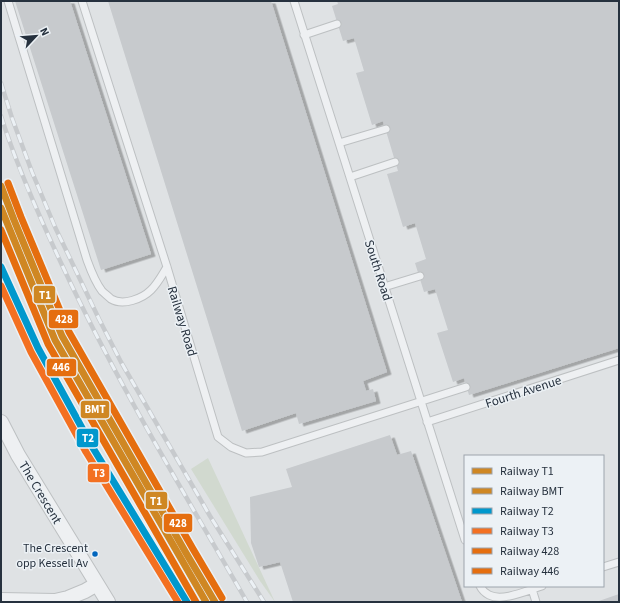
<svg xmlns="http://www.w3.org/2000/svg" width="620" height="603" font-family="'Source Sans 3',sans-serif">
<defs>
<filter id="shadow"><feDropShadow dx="4.5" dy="2.5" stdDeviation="0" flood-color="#0004"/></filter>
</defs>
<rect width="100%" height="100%" fill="#dfe2e4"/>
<!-- green -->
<path fill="#d1d9cf" d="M 208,458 L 275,602 L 260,581 L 191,469 Z"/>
<!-- building -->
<path fill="#c7cacd" filter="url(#shadow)" d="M 15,1 L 70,1 L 151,254 L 101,270 Z
M 108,1 L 271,1 L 387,372 L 363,381 L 366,391 L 373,389 L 376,401 L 299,424 L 296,413 L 242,431 Z
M 337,1 L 619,1 L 619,348 L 469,395 L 464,378 L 453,382 L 437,333 L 448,330 L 435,289 L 424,292 L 415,263 L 426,259 L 415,223 L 403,227 L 387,174 L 398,171 L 383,121 L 372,125 L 356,73 L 364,71 L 354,38 L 343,41 L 332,6 L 338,4 Z
M 390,435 L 397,455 L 411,451 L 462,602 L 293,602 L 280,562 L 259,567 L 251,543 L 250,497 L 292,487 L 286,469 Z
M 619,594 L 619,602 L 596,602 Z"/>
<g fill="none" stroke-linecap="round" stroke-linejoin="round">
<defs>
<path id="service" d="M 8,1 L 87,260 C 91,271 95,282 102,291 C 104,293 109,297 111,299 C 123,306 142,299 151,290 C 158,283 162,275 167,267
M 82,1 L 167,267 L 218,437 L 231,447 L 246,453 L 262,452 L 466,387
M 294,1 L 465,540
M 304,35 L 337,24
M 339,143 L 386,129
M 350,177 L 395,162
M 384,287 L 420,276
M 427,422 L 619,360
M 603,567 L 619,562
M 480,586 C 482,590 485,593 489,595 C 503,602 528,590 542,586
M 532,589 L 536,602"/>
<path id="minor" d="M 1,422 L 18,455 L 108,602
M 1,600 L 55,601 L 68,598 L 85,591 L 97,584"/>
</defs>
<!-- service casing -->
<use href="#service" stroke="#bdc0c2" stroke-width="9"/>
<!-- minor casing -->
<use href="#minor" stroke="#bdc0c2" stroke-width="16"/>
<!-- service -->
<use href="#service" stroke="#eef0f2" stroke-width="7"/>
<!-- minor -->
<use href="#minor" stroke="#eef0f2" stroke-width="14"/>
<defs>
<path id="rail" d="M 1,83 L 12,118 L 32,172 L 55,227 L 99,319 L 121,362 L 210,516 L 264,602
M 1,116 C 17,167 39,216 62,265 C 116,381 183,491 247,602"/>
</defs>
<!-- rail casing -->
<use href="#rail" stroke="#c7cacd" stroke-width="4.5"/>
<!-- rail -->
<use href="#rail" stroke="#ecf1f5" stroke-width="3" stroke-dasharray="9" stroke-linecap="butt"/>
<defs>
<path id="rail-1" d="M 1,186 L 14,220 L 62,336 L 186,553 L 215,602"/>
<path id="rail-2" d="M 1,208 L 55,340 L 206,602"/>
<path id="rail-3" d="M 1,267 L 38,348 L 93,448 L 187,602"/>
<path id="rail-4" d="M 1,286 L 31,352 L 86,452 L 178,602"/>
<path id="rail-5" d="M 8,183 L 21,217 L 69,332 L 193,549 L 222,598"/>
<path id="rail-6" d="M 1,230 L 48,344 L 196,602"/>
</defs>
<!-- rail-1 casing -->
<use href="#rail-1" stroke="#ecf1f5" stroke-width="10"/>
<!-- rail-2 casing -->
<use href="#rail-2" stroke="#ecf1f5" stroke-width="10"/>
<!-- rail-3 casing -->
<use href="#rail-3" stroke="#ecf1f5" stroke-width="10"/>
<!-- rail-4 casing -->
<use href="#rail-4" stroke="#ecf1f5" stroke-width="10"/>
<!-- rail-5 casing -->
<use href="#rail-5" stroke="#ecf1f5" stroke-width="10"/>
<!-- rail-6 casing -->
<use href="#rail-6" stroke="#ecf1f5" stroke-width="10"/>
<!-- rail-1 -->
<use href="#rail-1" stroke="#cf8723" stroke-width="7"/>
<!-- rail-2 -->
<use href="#rail-2" stroke="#cf8723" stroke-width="7"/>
<!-- rail-3 -->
<use href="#rail-3" stroke="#0098cd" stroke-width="7"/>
<!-- rail-4 -->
<use href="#rail-4" stroke="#f37021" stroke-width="7"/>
<!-- rail-5 -->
<use href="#rail-5" stroke="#e56e0f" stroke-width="7"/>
<!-- rail-6 -->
<use href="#rail-6" stroke="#e56e0f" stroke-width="7"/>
</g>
<!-- markers -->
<circle fill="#0065bd" stroke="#ecf1f5" stroke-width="1.5" cx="95" cy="554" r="3.5"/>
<g text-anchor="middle" stroke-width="3" stroke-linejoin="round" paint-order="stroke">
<!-- bus labels -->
<g font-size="12" fill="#26313e" stroke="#ecf1f5" text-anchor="end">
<text x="88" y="552">The Crescent<tspan x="88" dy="15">opp Kessell Av</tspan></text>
</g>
<!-- street labels -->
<g font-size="13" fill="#26313e" stroke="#ecf1f5">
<text transform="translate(379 270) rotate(72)" y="5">South Road</text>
<text transform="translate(183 321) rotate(73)" y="5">Railway Road</text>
<text transform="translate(523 391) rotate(-18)" y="5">Fourth Avenue</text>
<text transform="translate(41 492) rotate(59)" y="5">The Crescent</text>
</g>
</g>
<g stroke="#ecf1f5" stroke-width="1.5">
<rect x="33" y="285" width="23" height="19" rx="4" fill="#cf8723"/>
<rect x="48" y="309" width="31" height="20" rx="4" fill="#e56e0f"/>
<rect x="46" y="358" width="31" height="19" rx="4" fill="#e56e0f"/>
<rect x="80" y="400" width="30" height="19" rx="4" fill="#cf8723"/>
<rect x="76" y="428" width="23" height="20" rx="4" fill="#0098cd"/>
<rect x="87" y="463" width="23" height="20" rx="4" fill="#f37021"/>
<rect x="145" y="491" width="23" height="19" rx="4" fill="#cf8723"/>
<rect x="163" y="513" width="30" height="20" rx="4" fill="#e56e0f"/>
</g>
<g font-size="11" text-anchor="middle" font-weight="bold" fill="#fff">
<text x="45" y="299">T1</text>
<text x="64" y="323">428</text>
<text x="61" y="371">446</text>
<text x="95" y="413">BMT</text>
<text x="88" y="442">T2</text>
<text x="99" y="477">T3</text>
<text x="156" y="505">T1</text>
<text x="178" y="527">428</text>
</g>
<!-- border -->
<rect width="620" height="603" fill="none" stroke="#26313e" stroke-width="4"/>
<!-- legend -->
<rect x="464" y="455" width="140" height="132" fill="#ecf1f5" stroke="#9da4ac"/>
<rect x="472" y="468" width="20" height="6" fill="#cf8723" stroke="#9da4ac"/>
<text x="500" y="475" font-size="12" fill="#26313e">Railway T1</text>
<rect x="472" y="488" width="20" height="6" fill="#cf8723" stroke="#9da4ac"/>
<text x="500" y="495" font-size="12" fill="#26313e">Railway BMT</text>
<rect x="472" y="508" width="20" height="6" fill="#0098cd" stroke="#9da4ac"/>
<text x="500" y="515" font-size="12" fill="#26313e">Railway T2</text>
<rect x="472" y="528" width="20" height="6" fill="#f37021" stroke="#9da4ac"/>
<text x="500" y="535" font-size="12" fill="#26313e">Railway T3</text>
<rect x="472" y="548" width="20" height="6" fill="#e56e0f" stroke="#9da4ac"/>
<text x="500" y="555" font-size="12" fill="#26313e">Railway 428</text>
<rect x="472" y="568" width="20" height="6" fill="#e56e0f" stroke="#9da4ac"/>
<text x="500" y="575" font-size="12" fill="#26313e">Railway 446</text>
<!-- north arrow -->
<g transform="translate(36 36) rotate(64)" stroke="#ecf1f5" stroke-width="3" paint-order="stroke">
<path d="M0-3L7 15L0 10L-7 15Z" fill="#26313e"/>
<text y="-6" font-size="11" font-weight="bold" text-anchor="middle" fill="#26313e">N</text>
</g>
</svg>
